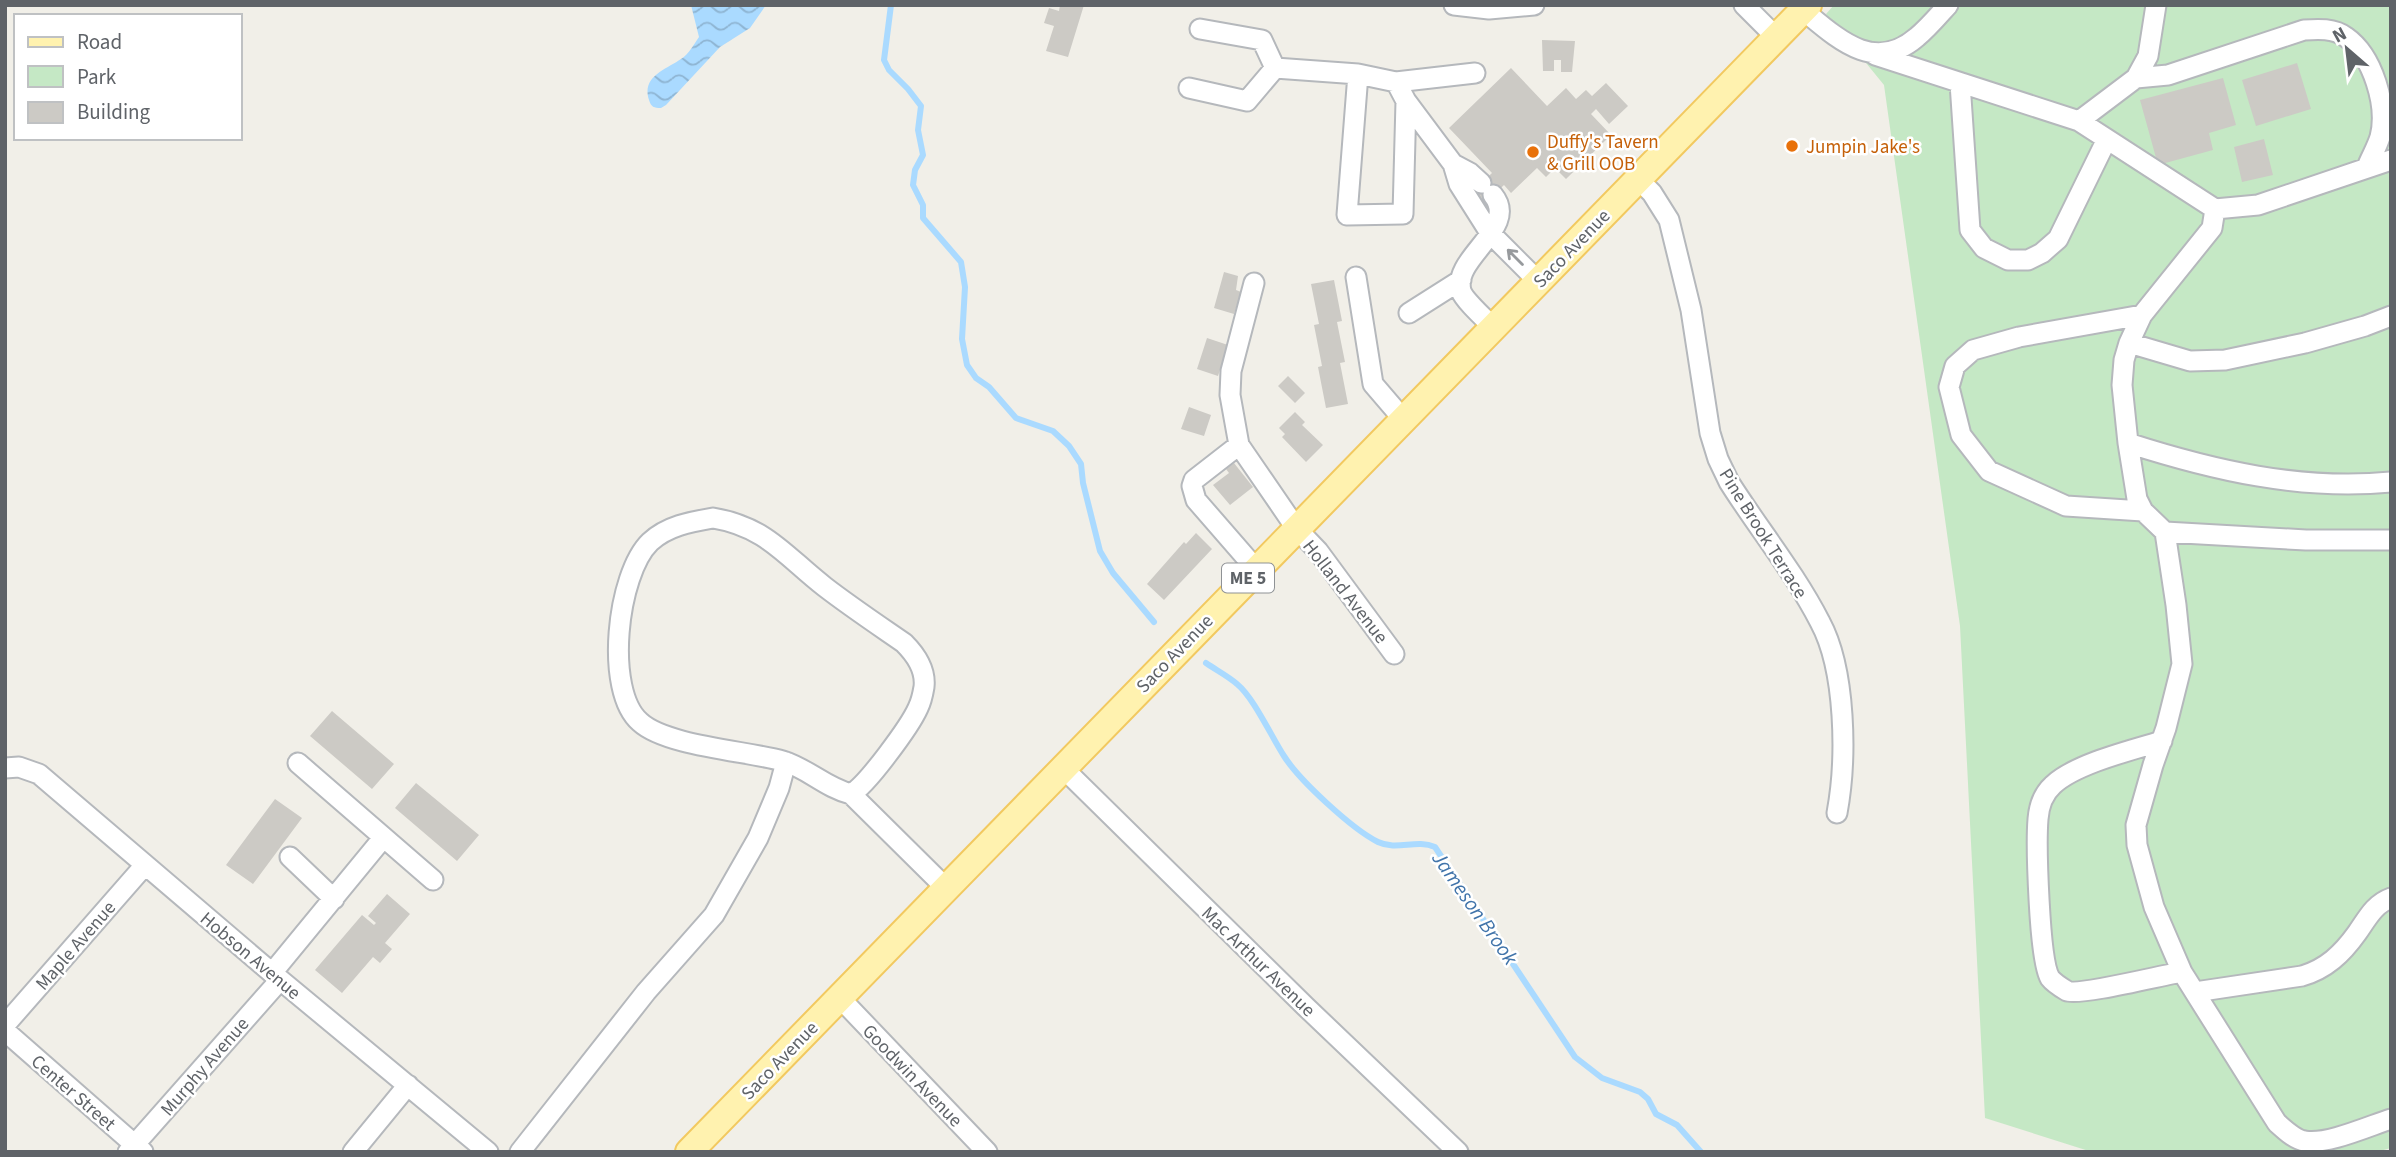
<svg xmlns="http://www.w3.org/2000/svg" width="2396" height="1157" font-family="'Source Sans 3',sans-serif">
<defs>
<pattern id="water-waves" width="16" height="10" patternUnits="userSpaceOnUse" patternTransform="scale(1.75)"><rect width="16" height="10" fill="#aadaff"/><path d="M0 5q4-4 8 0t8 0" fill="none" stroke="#8eb4d2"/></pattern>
</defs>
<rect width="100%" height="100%" fill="#f1efe8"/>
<!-- park -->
<path fill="#c5e8c5" d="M 1834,5 L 2391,5 L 2391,1148 L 2376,1152 L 2092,1152 L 1985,1118 L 1960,626 L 1884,85 L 1826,14 Z"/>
<!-- water -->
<path fill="url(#water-waves)" d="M 691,5 L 766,5 L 750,28 L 720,47 L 666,105 L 661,108 C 654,108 651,107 649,100 C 641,76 667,69 681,59 C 689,54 694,44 699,37 Z"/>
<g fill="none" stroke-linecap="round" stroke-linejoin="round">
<!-- stream -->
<path stroke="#aadaff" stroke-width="6" d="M 891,5 L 884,60 L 889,70 L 908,89 L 921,106 L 918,130 L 923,155 L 915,170 L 913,185 L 923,205 L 923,218 L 961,262 L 965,287 L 962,339 L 967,365 L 976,378 L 989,387 L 1016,418 L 1053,431 L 1069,446 L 1081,464 L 1083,483 L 1100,551 L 1113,573 L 1154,622
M 1206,663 C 1216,670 1228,676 1237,684 C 1254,698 1271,736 1284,756 C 1299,780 1352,829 1378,842 C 1397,851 1416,839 1435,847 L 1575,1057 L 1602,1078 L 1640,1092 L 1648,1099 L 1656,1114 L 1677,1125 L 1701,1152"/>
</g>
<!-- building -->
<path fill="#cccac5" d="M 1060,5 L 1084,5 L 1068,57 L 1046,51 L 1054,26 L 1044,23 L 1049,8 L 1059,11 Z
M 1542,40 L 1575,41 L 1572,72 L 1561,72 L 1561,60 L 1554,60 L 1554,71 L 1543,71 Z
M 2297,63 L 2311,109 L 2256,126 L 2242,80 Z
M 1511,68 L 1547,106 L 1566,88 L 1576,99 L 1586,90 L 1592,96 L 1606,83 L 1628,106 L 1609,124 L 1596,109 L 1591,114 L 1611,135 L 1566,179 L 1555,168 L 1546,177 L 1537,168 L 1511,193 L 1504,185 L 1483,205 L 1472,192 L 1492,173 L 1449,128 Z
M 2223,78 L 2236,125 L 2209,133 L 2213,150 L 2158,165 L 2140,100 Z
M 2264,139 L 2273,175 L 2242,182 L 2234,147 Z
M 1224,272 L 1238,276 L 1236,290 L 1241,292 L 1234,314 L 1214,308 Z
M 1334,280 L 1342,321 L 1337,322 L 1345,362 L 1340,363 L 1348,404 L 1326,408 L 1318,367 L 1322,366 L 1314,325 L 1319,324 L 1311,284 Z
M 1207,338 L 1228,345 L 1218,376 L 1197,369 Z
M 1288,376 L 1305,393 L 1295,403 L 1278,386 Z
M 1189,407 L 1211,415 L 1204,436 L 1181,429 Z
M 1295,412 L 1305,422 L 1302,425 L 1323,445 L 1306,462 L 1282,437 L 1285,434 L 1279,428 Z
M 1234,463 L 1253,487 L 1230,505 L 1213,485 L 1229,473 L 1226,469 Z
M 1196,533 L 1212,549 L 1164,600 L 1147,584 L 1184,542 L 1186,544 Z
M 332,711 L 394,764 L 372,789 L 310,736 Z
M 416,783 L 479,835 L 457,861 L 395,808 Z
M 275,799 L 302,818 L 253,884 L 226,865 Z
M 387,894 L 410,914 L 385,943 L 392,949 L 380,963 L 373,957 L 342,993 L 315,970 L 362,915 L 374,925 L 376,923 L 368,916 Z"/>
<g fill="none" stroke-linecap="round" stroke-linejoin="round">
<defs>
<path id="minor" d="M 1454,5 L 1489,9 L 1534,5
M 1744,5 L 1777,38
M 1803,10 C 1838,39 1874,74 1917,37 C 1928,28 1938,16 1948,5
M 1875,55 L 2079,121 L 2136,78 L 2148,56 L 2156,5
M 1275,68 L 1358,74 L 1396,82 L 1406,101 L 1453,164 L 1459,184 L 1490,233 L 1539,282
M 1358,74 L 1347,215 L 1403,214 L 1406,101
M 2136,78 L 2168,75 L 2304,30 C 2318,29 2334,28 2346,37 C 2373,56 2388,106 2380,137 C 2377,147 2371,157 2367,167
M 1396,82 L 1475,73
M 1960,83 L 1970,230 L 1984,248 L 2008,260 L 2028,260 L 2042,253 L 2058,239 L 2107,139
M 1189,88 L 1247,101 L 1275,68 L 1262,40 L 1200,29
M 2079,121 L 2215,209 L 2212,228 L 2142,315 L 2129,343 L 2124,360 L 2122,385 L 2128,443 L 2137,499 L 2143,511 L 2165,532 L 2176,605 L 2182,664 L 2166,728 L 2153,765 L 2136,825 L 2137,845 L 2154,907 L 2182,972 L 2277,1123 C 2285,1130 2295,1140 2305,1141 C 2327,1145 2369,1126 2391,1119
M 1453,164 L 1470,173 L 1481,183
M 1638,179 L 1652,193 L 1669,220 L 1691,310 L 1710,433 L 1718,459 L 1729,482 C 1758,528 1795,573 1820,622 C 1846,670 1847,759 1837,813
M 1493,195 C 1520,228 1452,257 1461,291 C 1464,300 1485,319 1493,327
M 2215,209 L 2258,205 L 2391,160
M 1356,277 L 1373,384 L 1403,419
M 1254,283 L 1231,371 L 1230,395 L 1239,445 L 1194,480 L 1192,486 L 1196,500 L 1256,569
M 1409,313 L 1461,280
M 2142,315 L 2019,337 L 1973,350 L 1955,366 L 1949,387 L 1961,435 L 1989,471 L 2066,506 L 2143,511
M 2129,343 L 2190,361 L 2225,360 L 2305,343 L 2365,326 L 2391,316
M 2128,443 C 2212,470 2301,491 2391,482
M 1239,445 L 1296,528 L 1318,551 L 1394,654
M 713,518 C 767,527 786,557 825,587 C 851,607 878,625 904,643 C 916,655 926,670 924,687 C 923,693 921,702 918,708 C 910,726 867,785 851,794 C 826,788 807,768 783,761 C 747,751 666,746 640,722 C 604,691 617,574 650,542 C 667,526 690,522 713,518 Z
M 2165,532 L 2306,540 L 2391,540
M 2162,741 C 2132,750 2075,764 2053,785 C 2043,794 2039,806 2038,819 C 2036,844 2039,960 2050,978 C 2053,982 2062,988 2067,991 C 2079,996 2163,975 2182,972
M 298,763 L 433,880
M 5,768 L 19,767 L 39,774 L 272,973 L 488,1152
M 1063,768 L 1306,1007 L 1458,1152
M 851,794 L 946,888
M 290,857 L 334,899
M 272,973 L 383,838
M 2195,992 L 2302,976 C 2326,969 2342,954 2357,933 C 2367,919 2374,904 2391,898
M 840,998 L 987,1152
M 5,1025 L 145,865
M 5,1031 L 143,1152
M 128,1152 L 280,980
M 353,1152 L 408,1085
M 520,1152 L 646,992 L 714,915 L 758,838 L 779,788 L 786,762"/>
<path id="major" d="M 689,1152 L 1808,5"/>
</defs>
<!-- minor casing -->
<use href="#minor" stroke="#b5b8bc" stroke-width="23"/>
<!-- major casing -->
<use href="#major" stroke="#f2c960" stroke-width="30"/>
<!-- minor -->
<use href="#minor" stroke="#fff" stroke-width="19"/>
<!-- major -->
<use href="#major" stroke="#fff2af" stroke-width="26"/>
</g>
<!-- one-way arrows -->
<defs><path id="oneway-shaft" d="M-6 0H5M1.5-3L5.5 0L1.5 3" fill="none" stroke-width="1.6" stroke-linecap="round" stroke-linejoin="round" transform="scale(1.75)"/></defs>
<use stroke="#979a9d" href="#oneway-shaft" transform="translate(1515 257) rotate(-135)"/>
<!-- markers -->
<g fill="#e8710a" stroke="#fff" stroke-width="2.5">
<circle cx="1792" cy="146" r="7"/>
<circle cx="1533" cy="152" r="7"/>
</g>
<g text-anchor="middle" stroke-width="5" stroke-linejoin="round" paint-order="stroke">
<!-- shield labels -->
<rect fill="#fff" stroke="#8f9295" stroke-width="2" x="1222" y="563.5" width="52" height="29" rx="5"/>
<g font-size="18" font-weight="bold" fill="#5f6368">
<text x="1248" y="584">ME 5</text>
</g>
<!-- food labels -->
<g font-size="19" fill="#c56008" stroke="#fff" text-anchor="start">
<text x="1547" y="148">Duffy's Tavern<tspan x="1547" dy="22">&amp; Grill OOB</tspan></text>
<text x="1806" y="153">Jumpin Jake's</text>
</g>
<!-- street labels -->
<g font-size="19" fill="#5f6368" stroke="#fff">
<text transform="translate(1571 248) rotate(-46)" y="7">Saco Avenue</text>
<text transform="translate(1764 533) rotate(58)" y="7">Pine Brook Terrace</text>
<text transform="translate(1346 591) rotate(52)" y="7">Holland Avenue</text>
<text transform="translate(1174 653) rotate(-46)" y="7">Saco Avenue</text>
<text transform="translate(75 945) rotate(-49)" y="7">Maple Avenue</text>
<text transform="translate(251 955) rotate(40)" y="7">Hobson Avenue</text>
<text transform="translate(1259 961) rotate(44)" y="7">Mac Arthur Avenue</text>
<text transform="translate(779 1060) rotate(-46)" y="7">Saco Avenue</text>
<text transform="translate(204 1066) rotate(-49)" y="7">Murphy Avenue</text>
<text transform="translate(913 1075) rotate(46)" y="7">Goodwin Avenue</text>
<text transform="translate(74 1092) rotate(41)" y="7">Center Street</text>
</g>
<!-- water labels -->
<g font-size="21" font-style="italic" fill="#4174aa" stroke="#fff">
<text transform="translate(1475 908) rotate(55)" y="7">Jameson Brook</text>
</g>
</g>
<!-- border -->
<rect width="2396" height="1157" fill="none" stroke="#5f6368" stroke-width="14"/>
<!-- legend -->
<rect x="14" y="14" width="228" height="126" fill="#ffffff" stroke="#bfc1c3" stroke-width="2"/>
<rect x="28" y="37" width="35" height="10" fill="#fff2af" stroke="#bfc1c3" stroke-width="2"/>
<text x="77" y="49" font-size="21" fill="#5f6368">Road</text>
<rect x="28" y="66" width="35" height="21" fill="#c5e8c5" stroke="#bfc1c3" stroke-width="2"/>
<text x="77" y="84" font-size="21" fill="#5f6368">Park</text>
<rect x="28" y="102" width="35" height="21" fill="#cccac5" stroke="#bfc1c3" stroke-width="2"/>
<text x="77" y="119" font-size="21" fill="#5f6368">Building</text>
<!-- north arrow -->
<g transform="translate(2347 49) rotate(332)" stroke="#ffffff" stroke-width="5" paint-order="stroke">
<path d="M0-5L12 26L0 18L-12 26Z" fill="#5f6368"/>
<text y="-10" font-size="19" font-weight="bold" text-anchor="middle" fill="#5f6368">N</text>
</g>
</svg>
